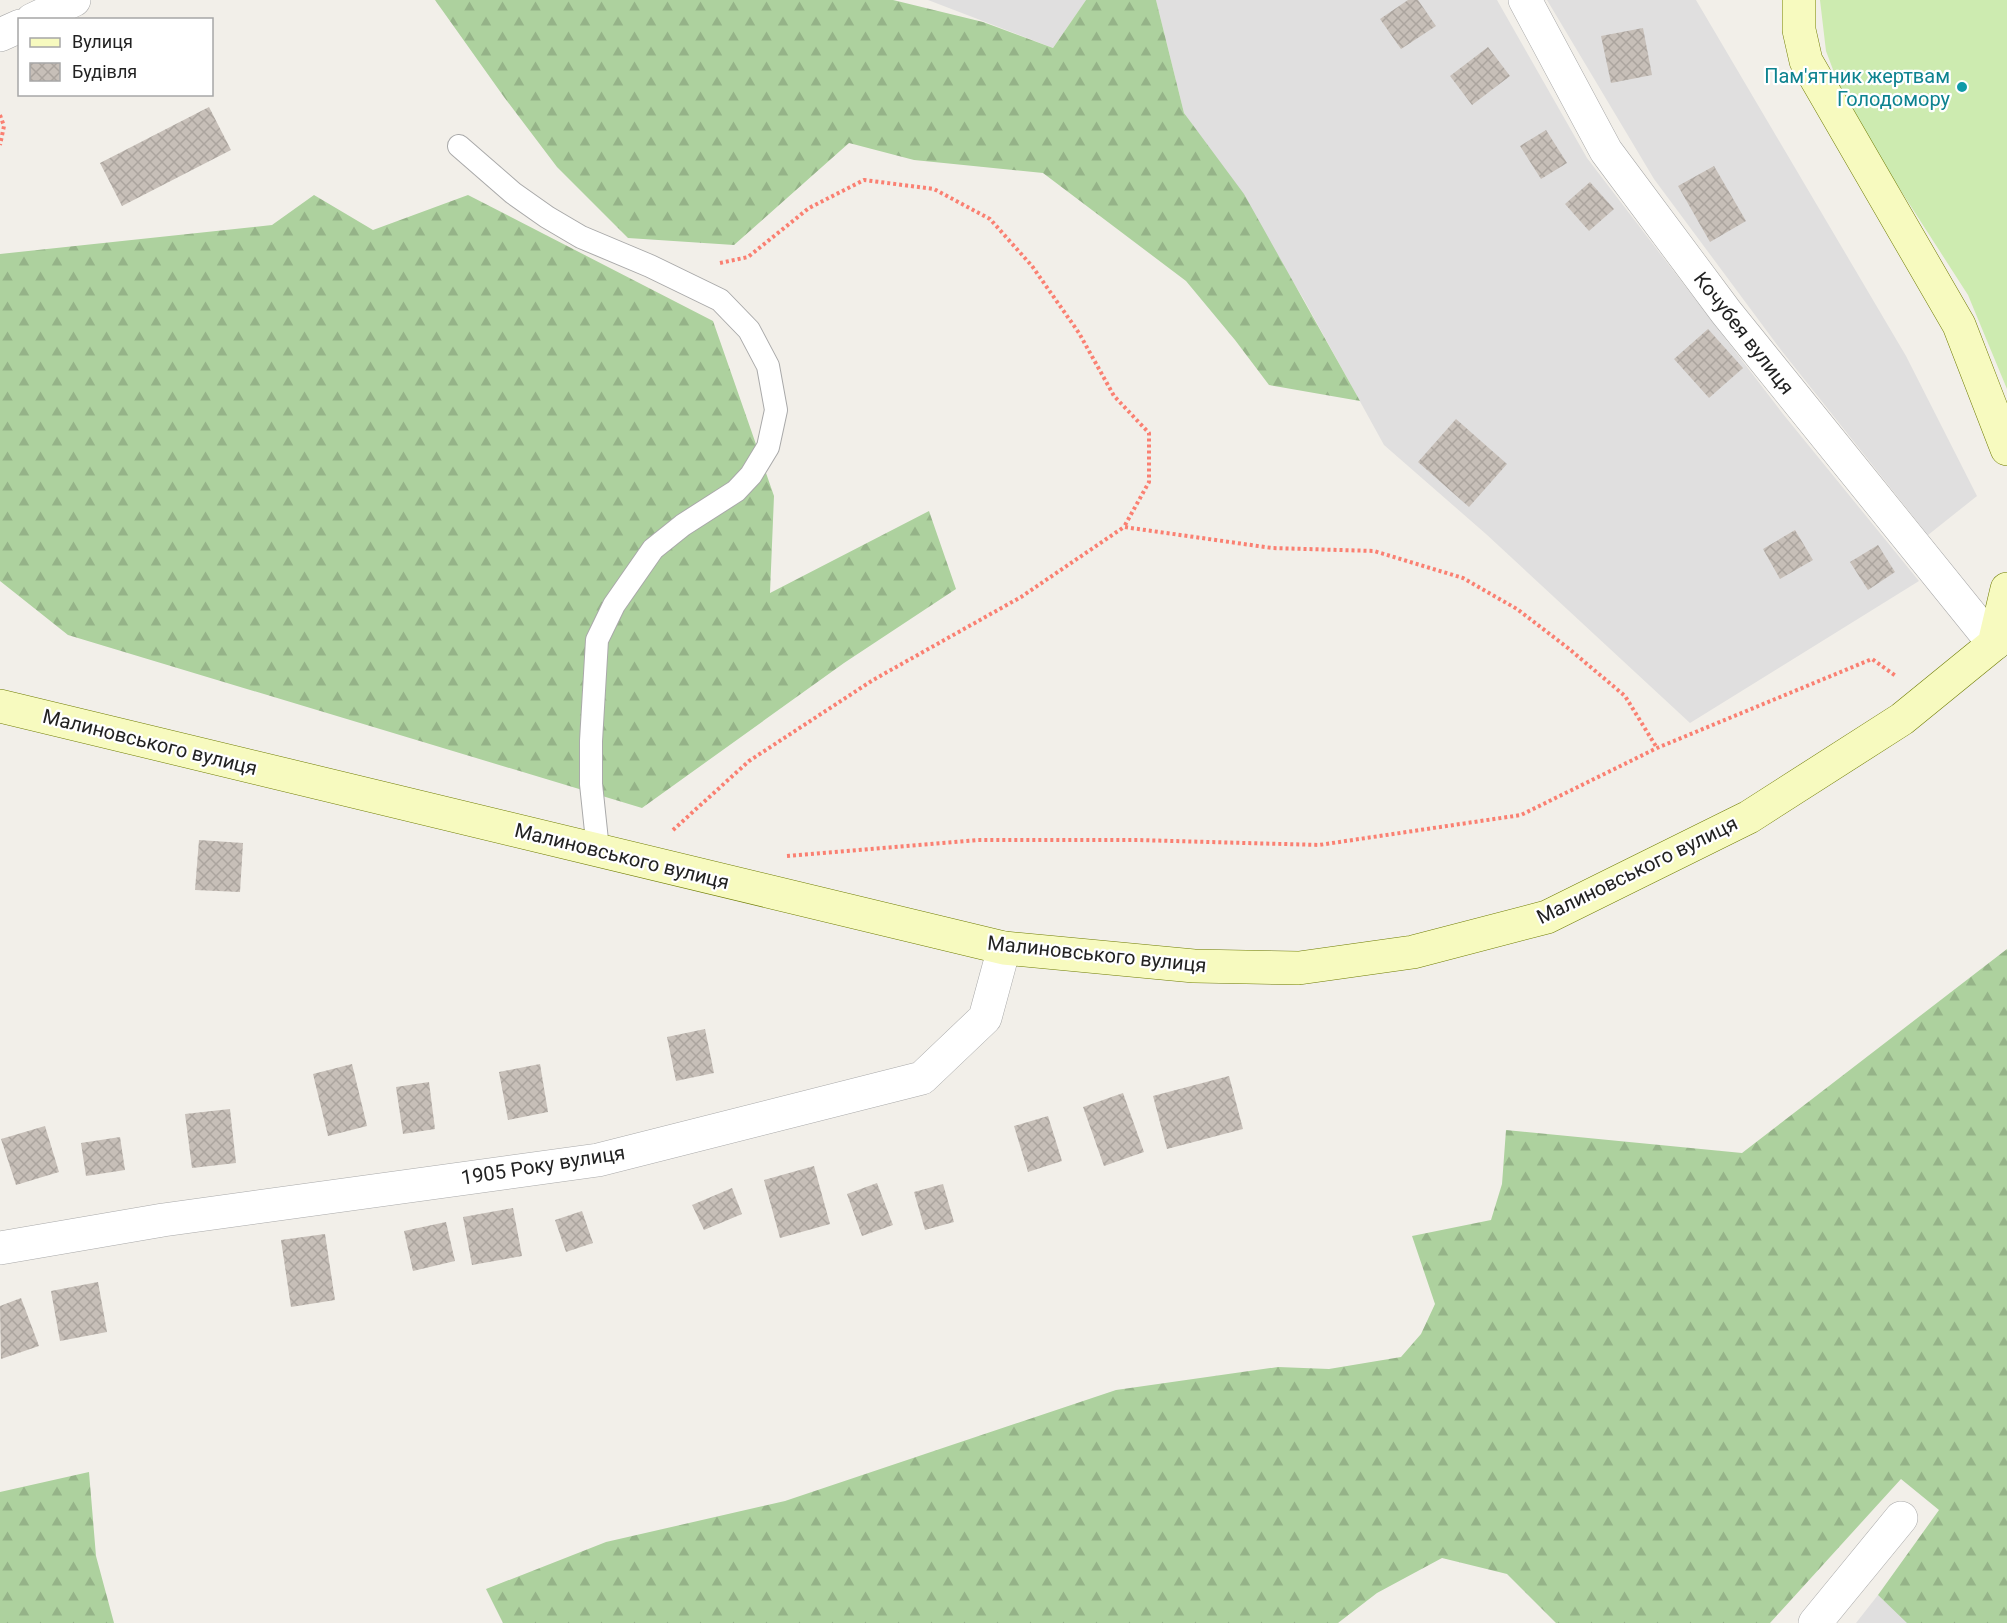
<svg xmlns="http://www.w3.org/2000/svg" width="2007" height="1623" font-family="Roboto,sans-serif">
<defs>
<pattern id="forest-firs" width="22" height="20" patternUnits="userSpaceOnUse" patternTransform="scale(1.5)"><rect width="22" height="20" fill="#add19e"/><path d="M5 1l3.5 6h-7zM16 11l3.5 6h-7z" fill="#95b388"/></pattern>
<pattern id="building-cross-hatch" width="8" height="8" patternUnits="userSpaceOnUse" patternTransform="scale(1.5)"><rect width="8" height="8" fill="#c7bfb8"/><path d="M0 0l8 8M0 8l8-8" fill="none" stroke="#aba49e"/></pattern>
</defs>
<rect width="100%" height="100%" fill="#f2efe9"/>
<!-- residential -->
<path fill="#e0dfdf" d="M 928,0 L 1086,0 L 1053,48 Z
M 1156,0 L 1497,0 L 1587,158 L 1783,414 L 1919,581 L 1690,723 L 1486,534 L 1384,445 L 1303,298 L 1206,144 L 1184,113 Z
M 1547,0 L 1696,0 L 1906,356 L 1977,496 L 1928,535 L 1781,350 L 1654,179 Z
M 1878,1595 L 1909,1623 L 1856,1623 Z"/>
<!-- grass -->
<path fill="#cdebb0" d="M 1820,0 L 2007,0 L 2007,389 L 1968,295 L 1847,107 L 1826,51 Z"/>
<!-- forest -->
<path fill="url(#forest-firs)" d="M 435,0 L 893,0 L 983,22 L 1053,48 L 1086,0 L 1156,0 L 1184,113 L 1244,194 L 1360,401 L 1269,385 L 1235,340 L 1186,281 L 1043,173 L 914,160 L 849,143 L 734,245 L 628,238 L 557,167 L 504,97 Z
M 314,195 L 373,230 L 468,195 L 713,321 L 774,496 L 770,593 L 929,511 L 956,589 L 844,663 L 642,808 L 68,635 L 0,581 L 0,254 L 272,225 Z
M 2007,949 L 2007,1623 L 1907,1623 L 1878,1595 L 1939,1510 L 1901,1479 L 1770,1623 L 1556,1623 L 1507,1574 L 1442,1558 L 1377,1593 L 1338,1623 L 503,1623 L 486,1589 L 606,1542 L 785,1501 L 1116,1390 L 1278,1367 L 1329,1369 L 1401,1357 L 1421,1334 L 1435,1304 L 1412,1236 L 1491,1220 L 1502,1184 L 1506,1130 L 1742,1153 Z
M 89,1472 L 96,1556 L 114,1623 L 0,1623 L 0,1492 Z"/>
<!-- building -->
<path fill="url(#building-cross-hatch)" d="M 1408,0 L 1418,0 L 1436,26 L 1401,49 L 1380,19 Z
M 1643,28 L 1652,75 L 1611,83 L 1601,36 Z
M 1488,47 L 1510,76 L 1472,105 L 1450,76 Z
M 209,107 L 231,150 L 122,206 L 100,163 Z
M 1546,130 L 1567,163 L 1541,179 L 1520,146 Z
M 1714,166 L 1746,221 L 1710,242 L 1678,186 Z
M 1590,182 L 1614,209 L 1589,231 L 1565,204 Z
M 1708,329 L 1743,368 L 1709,398 L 1674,359 Z
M 1456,419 L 1507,464 L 1469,507 L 1418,462 Z
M 1795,530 L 1813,560 L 1780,579 L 1763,549 Z
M 1878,545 L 1895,572 L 1868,590 L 1850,562 Z
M 199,840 L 243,843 L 240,892 L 195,890 Z
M 705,1029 L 714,1073 L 676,1081 L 667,1037 Z
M 352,1064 L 367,1126 L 328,1136 L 313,1074 Z
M 540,1064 L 548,1112 L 508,1120 L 499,1072 Z
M 1229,1076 L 1243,1129 L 1167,1149 L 1153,1096 Z
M 429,1082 L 435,1129 L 403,1134 L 396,1087 Z
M 1123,1093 L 1144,1152 L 1104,1166 L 1083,1107 Z
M 230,1109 L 236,1163 L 192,1168 L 185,1114 Z
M 1048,1116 L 1062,1161 L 1028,1172 L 1014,1126 Z
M 45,1126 L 59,1172 L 16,1185 L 1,1139 Z
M 120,1137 L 125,1170 L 86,1176 L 81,1143 Z
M 814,1166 L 830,1224 L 780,1238 L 764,1180 Z
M 877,1183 L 893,1225 L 862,1236 L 847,1194 Z
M 943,1184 L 954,1222 L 925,1230 L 914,1192 Z
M 732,1188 L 742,1214 L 704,1230 L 692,1205 Z
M 513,1208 L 522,1256 L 472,1265 L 463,1217 Z
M 582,1211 L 593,1243 L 566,1252 L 555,1220 Z
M 446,1222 L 455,1261 L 413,1271 L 404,1231 Z
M 325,1234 L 335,1300 L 291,1307 L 281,1240 Z
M 98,1282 L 107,1332 L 60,1341 L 51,1291 Z
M 21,1298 L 39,1346 L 1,1359 L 0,1306 Z"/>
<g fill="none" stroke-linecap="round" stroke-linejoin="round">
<defs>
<path id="service" d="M 459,146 L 513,193 L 547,217 L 581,237 L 650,266 L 720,300 L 749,330 L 768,366 L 776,410 L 768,447 L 751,475 L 736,491 L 683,525 L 653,549 L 614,605 L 597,640 L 591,741 L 591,784 L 598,850"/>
<path id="minor" d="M 1525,0 L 1606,151 L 1726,312 L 1994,644
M 32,20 L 74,0
M 0,35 L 20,26
M 0,1248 L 163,1220 L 598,1160 L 922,1078 L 985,1018 L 1004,948
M 1815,1623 L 1901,1518"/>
<path id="secondary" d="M 1799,0 L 1799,30 L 1806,61 L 1959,325 L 2007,449
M 0,706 L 1004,948 L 1194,966 L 1299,968 L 1413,952 L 1547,917 L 1749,817 L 1902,719 L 1994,644 L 2007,589"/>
</defs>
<!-- service casing -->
<use href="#service" stroke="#a9a9a9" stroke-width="24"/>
<!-- minor casing -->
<use href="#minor" stroke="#a9a9a9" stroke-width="34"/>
<!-- secondary casing -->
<use href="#secondary" stroke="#707d05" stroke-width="34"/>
<!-- path -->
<path stroke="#fa8072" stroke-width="4" stroke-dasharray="3 3" stroke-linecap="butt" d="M 0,115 L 4,126 L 0,145
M 720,263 L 748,257 L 809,208 L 864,180 L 934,189 L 990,219 L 1032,266 L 1079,333 L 1114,396 L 1149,433 L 1149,482 L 1124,527
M 673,830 L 749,761 L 873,680 L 1021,597 L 1124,527 L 1272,548 L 1374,551 L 1463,578 L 1517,609 L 1568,648 L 1625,696 L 1657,748
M 787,856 L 977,840 L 1138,840 L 1319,845 L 1521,815 L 1657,748 L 1872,659 L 1896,676"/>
<!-- service -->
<use href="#service" stroke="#fff" stroke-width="22"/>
<!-- minor -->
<use href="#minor" stroke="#fff" stroke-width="33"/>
<!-- secondary -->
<use href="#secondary" stroke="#f7fabf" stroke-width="33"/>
</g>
<!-- markers -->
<circle fill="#0f9aa8" stroke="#fff" stroke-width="2" cx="1962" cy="87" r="6"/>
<g text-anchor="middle" stroke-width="4.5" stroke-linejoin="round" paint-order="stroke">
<!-- culture labels -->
<g font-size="20" fill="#0d838f" stroke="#fff" text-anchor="end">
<text x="1950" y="83">Пам'ятник жертвам<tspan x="1950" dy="23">Голодомору</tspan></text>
</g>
<!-- street labels -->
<g font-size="20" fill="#222" stroke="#fff">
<text transform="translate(1744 333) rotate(52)" y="7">Кочубея вулиця</text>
<text transform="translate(150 742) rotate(14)" y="7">Малиновського вулиця</text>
<text transform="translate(622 856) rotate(14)" y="7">Малиновського вулиця</text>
<text transform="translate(1637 870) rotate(-26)" y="7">Малиновського вулиця</text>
<text transform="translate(1097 954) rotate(6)" y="7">Малиновського вулиця</text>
<text transform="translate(543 1165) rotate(-9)" y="7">1905 Року вулиця</text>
</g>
</g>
<!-- legend -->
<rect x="18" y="18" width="195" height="78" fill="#ffffff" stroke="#a7a7a7" stroke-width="1.5"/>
<rect x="30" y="38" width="30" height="9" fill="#f7fabf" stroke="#a7a7a7" stroke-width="1.5"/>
<text x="72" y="48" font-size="18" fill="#222222">Вулиця</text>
<rect x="30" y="63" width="30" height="18" fill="url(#building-cross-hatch)" stroke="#a7a7a7" stroke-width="1.5"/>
<text x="72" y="78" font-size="18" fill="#222222">Будівля</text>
</svg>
